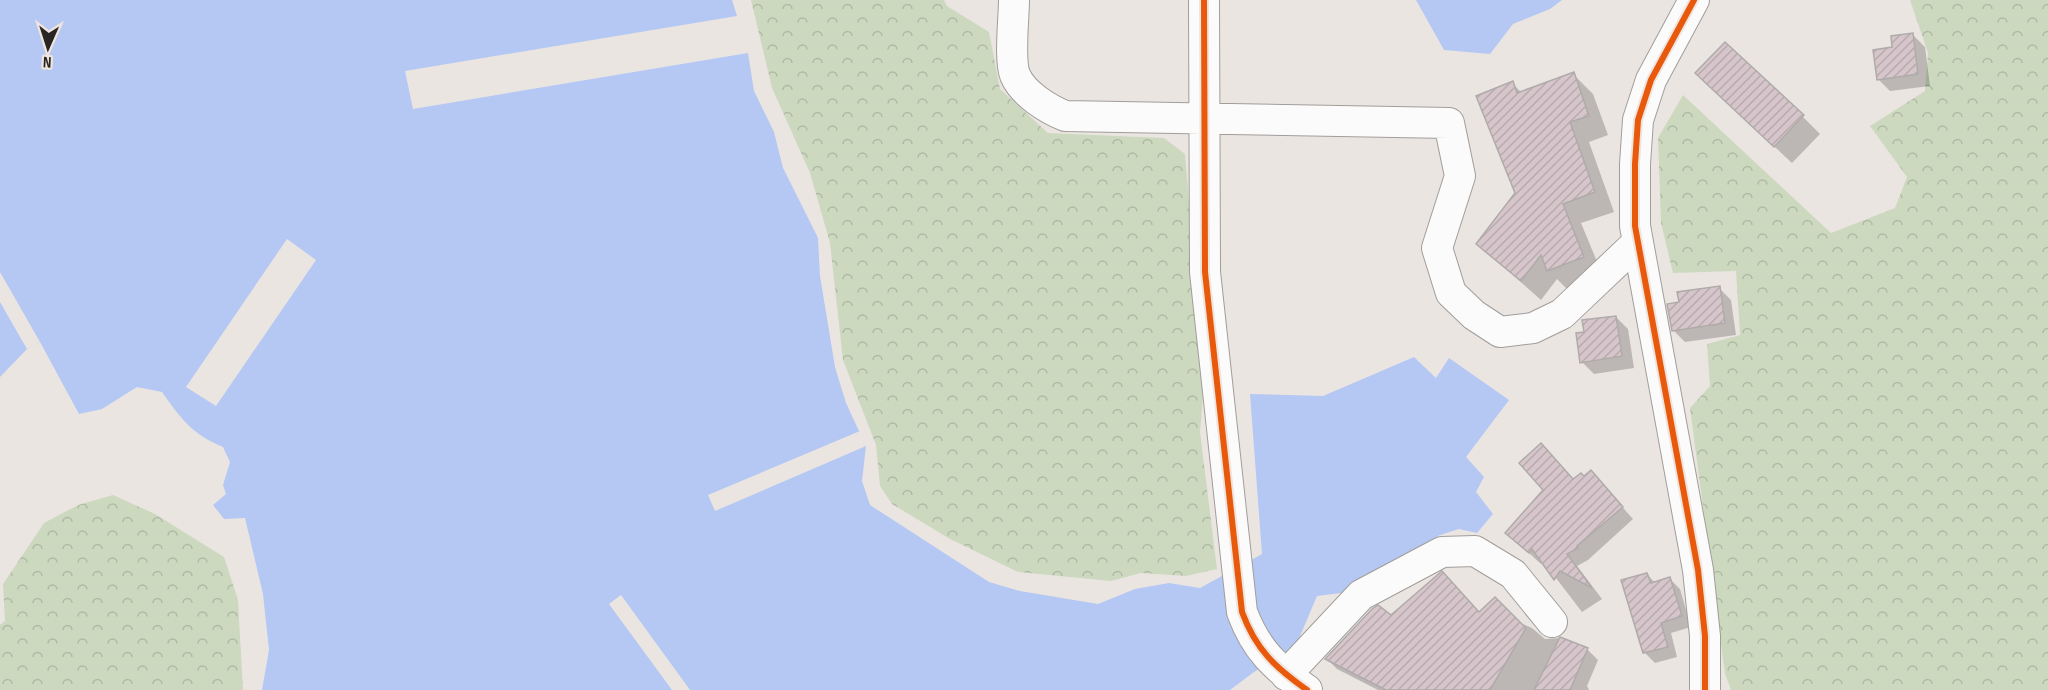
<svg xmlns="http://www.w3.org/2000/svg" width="2048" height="690" font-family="'Sofia Sans Condensed',sans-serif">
<defs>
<pattern id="forest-crowns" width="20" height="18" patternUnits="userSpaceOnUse" patternTransform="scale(1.5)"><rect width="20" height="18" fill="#ccd9bf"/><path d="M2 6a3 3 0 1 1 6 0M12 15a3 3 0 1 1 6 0" fill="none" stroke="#afbaa4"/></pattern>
<pattern id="building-hatch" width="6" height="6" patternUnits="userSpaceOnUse" patternTransform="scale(1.5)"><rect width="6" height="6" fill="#d6c6cb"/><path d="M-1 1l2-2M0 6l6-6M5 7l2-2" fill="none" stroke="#b8aaae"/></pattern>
</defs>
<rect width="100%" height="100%" fill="#ebe5e2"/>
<!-- forest -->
<path fill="url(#forest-crowns)" d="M 751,0 L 944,0 L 947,6 L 989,32 L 1000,89 L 1048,133 L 1164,138 L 1185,154 L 1204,384 L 1200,432 L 1217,569 L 1186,576 L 1141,573 L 1111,581 L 1018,572 L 950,539 L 892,504 L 880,486 L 876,445 L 843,360 L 830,243 L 810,173 L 772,88 Z
M 1910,0 L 2048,0 L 2048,690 L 1731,690 L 1725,674 L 1690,408 L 1710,386 L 1707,344 L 1740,335 L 1736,271 L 1673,273 L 1661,223 L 1658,138 L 1683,95 L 1831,233 L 1895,208 L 1907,177 L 1870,126 L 1925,91 L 1928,53 Z
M 113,495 L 155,514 L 224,557 L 238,600 L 243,690 L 0,690 L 0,625 L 5,621 L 3,584 L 44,523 L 78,505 Z"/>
<!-- water -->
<path fill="#b4c8f3" d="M 0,0 L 732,0 L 737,16 L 405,71 L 413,109 L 748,53 L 754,91 L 774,132 L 783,168 L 818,238 L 820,276 L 835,367 L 846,403 L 866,446 L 862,481 L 870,505 L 989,582 L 1020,591 L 1098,604 L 1135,589 L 1169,583 L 1200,588 L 1262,554 L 1250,394 L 1323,396 L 1414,357 L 1436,378 L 1449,358 L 1509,400 L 1466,457 L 1484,477 L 1476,492 L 1493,514 L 1477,533 L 1459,529 L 1440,535 L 1341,593 L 1317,596 L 1295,648 L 1254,672 L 1230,690 L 262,690 L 269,650 L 263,594 L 245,518 L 224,519 L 213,505 L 226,494 L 223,485 L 230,462 L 223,447 C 192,434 181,419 162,392 L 137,387 L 102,409 L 79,414 L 40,342 L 27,349 L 0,377 Z
M 1416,0 L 1562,0 L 1550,9 L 1513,24 L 1490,54 L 1444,50 Z"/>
<!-- pier -->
<path fill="#ebe5e2" d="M 287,239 L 316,260 L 216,406 L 186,387 Z
M 0,272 L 40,342 L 27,349 L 0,302 Z
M 860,431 L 866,446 L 715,511 L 708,495 Z
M 621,595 L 690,690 L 672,690 L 609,604 Z"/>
<!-- shadow -->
<path fill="#0003" d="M 1913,35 L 1925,47 L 1930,86 L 1890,91 L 1878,79 L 1894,48 Z
M 1573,74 L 1593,94 L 1608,135 L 1589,142 L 1614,212 L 1581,223 L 1603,276 L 1568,290 L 1557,279 L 1541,300 L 1478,244 L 1517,193 L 1512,83 L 1522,93 Z
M 1715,91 L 1802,116 L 1820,134 L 1792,163 Z
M 1719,288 L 1731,300 L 1736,335 L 1685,342 L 1673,330 L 1680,303 Z
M 1616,317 L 1628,329 L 1634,368 L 1594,374 L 1582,362 L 1586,334 Z
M 1591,472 L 1633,519 L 1588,560 L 1577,566 L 1602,599 L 1582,612 L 1543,561 L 1541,564 L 1507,533 L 1574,481 L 1584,478 Z
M 1647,574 L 1655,583 L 1670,579 L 1680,589 L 1691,627 L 1671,633 L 1677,657 L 1655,663 L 1644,652 Z
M 1480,614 L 1518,622 L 1532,628 L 1545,639 L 1560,638 L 1587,649 L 1598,660 L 1587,686 L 1589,690 L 1378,690 L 1337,669 L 1327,659 L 1391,617 Z"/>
<!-- building -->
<path fill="url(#building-hatch)" stroke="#afabaa" stroke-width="1.5" d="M 1913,33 L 1918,74 L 1877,80 L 1873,50 L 1892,47 L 1891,36 Z
M 1725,42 L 1804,115 L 1774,147 L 1695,73 Z
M 1574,72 L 1589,116 L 1570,122 L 1595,192 L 1563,204 L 1584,257 L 1547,271 L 1541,255 L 1521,281 L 1476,244 L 1515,193 L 1476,96 L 1513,81 L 1517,93 Z
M 1720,286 L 1725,323 L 1672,331 L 1667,304 L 1679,302 L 1677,292 Z
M 1616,316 L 1622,356 L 1580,363 L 1576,333 L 1584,332 L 1582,320 Z
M 1541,443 L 1573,479 L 1581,473 L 1584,476 L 1591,470 L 1623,507 L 1577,546 L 1578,548 L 1567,554 L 1592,588 L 1560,571 L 1554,580 L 1532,549 L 1529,553 L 1505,533 L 1543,490 L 1519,463 Z
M 1442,571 L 1479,612 L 1495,597 L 1526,628 L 1490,690 L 1386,690 L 1325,659 L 1372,609 L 1378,605 L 1391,615 Z
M 1647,573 L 1651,583 L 1670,577 L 1682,616 L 1661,623 L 1668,647 L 1643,653 L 1621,580 Z
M 1560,637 L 1588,648 L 1570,690 L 1534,690 Z"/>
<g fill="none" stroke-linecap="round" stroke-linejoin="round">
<defs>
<path id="minor" d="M 1014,0 C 1014,18 1009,59 1015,75 C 1023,94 1048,109 1065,116 L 1449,123 L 1460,176 L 1437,248 L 1451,293 L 1474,315 L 1500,332 L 1533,328 L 1562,314 L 1638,242
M 1204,0 L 1205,272 L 1242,612 C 1256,650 1275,667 1307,690
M 1694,0 L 1651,80 L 1638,120 L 1635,164 L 1635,226 L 1698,570 L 1705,636 L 1705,690
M 1286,675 L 1361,595 L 1442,552 L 1475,551 L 1513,574 L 1552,622"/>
</defs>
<!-- minor casing -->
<use href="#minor" stroke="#a19d9a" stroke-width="32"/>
<!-- minor -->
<use href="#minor" stroke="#fcfbfb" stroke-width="30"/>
<defs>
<path id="cycleway" d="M 1204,0 L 1205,272 L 1242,612 C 1256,650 1275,667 1307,690
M 1694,0 L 1651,80 L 1638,120 L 1635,164 L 1635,226 L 1698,570 L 1705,636 L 1705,690"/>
</defs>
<!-- cycleway casing -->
<use href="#cycleway" stroke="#efe4de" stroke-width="10"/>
<!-- cycleway -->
<use href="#cycleway" stroke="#e8590c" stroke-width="6"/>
</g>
<!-- north arrow -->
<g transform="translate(48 48) rotate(183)" stroke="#efe4de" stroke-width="4.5" paint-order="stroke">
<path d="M0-4.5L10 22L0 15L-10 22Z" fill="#292523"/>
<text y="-9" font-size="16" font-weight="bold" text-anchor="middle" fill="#292523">N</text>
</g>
</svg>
